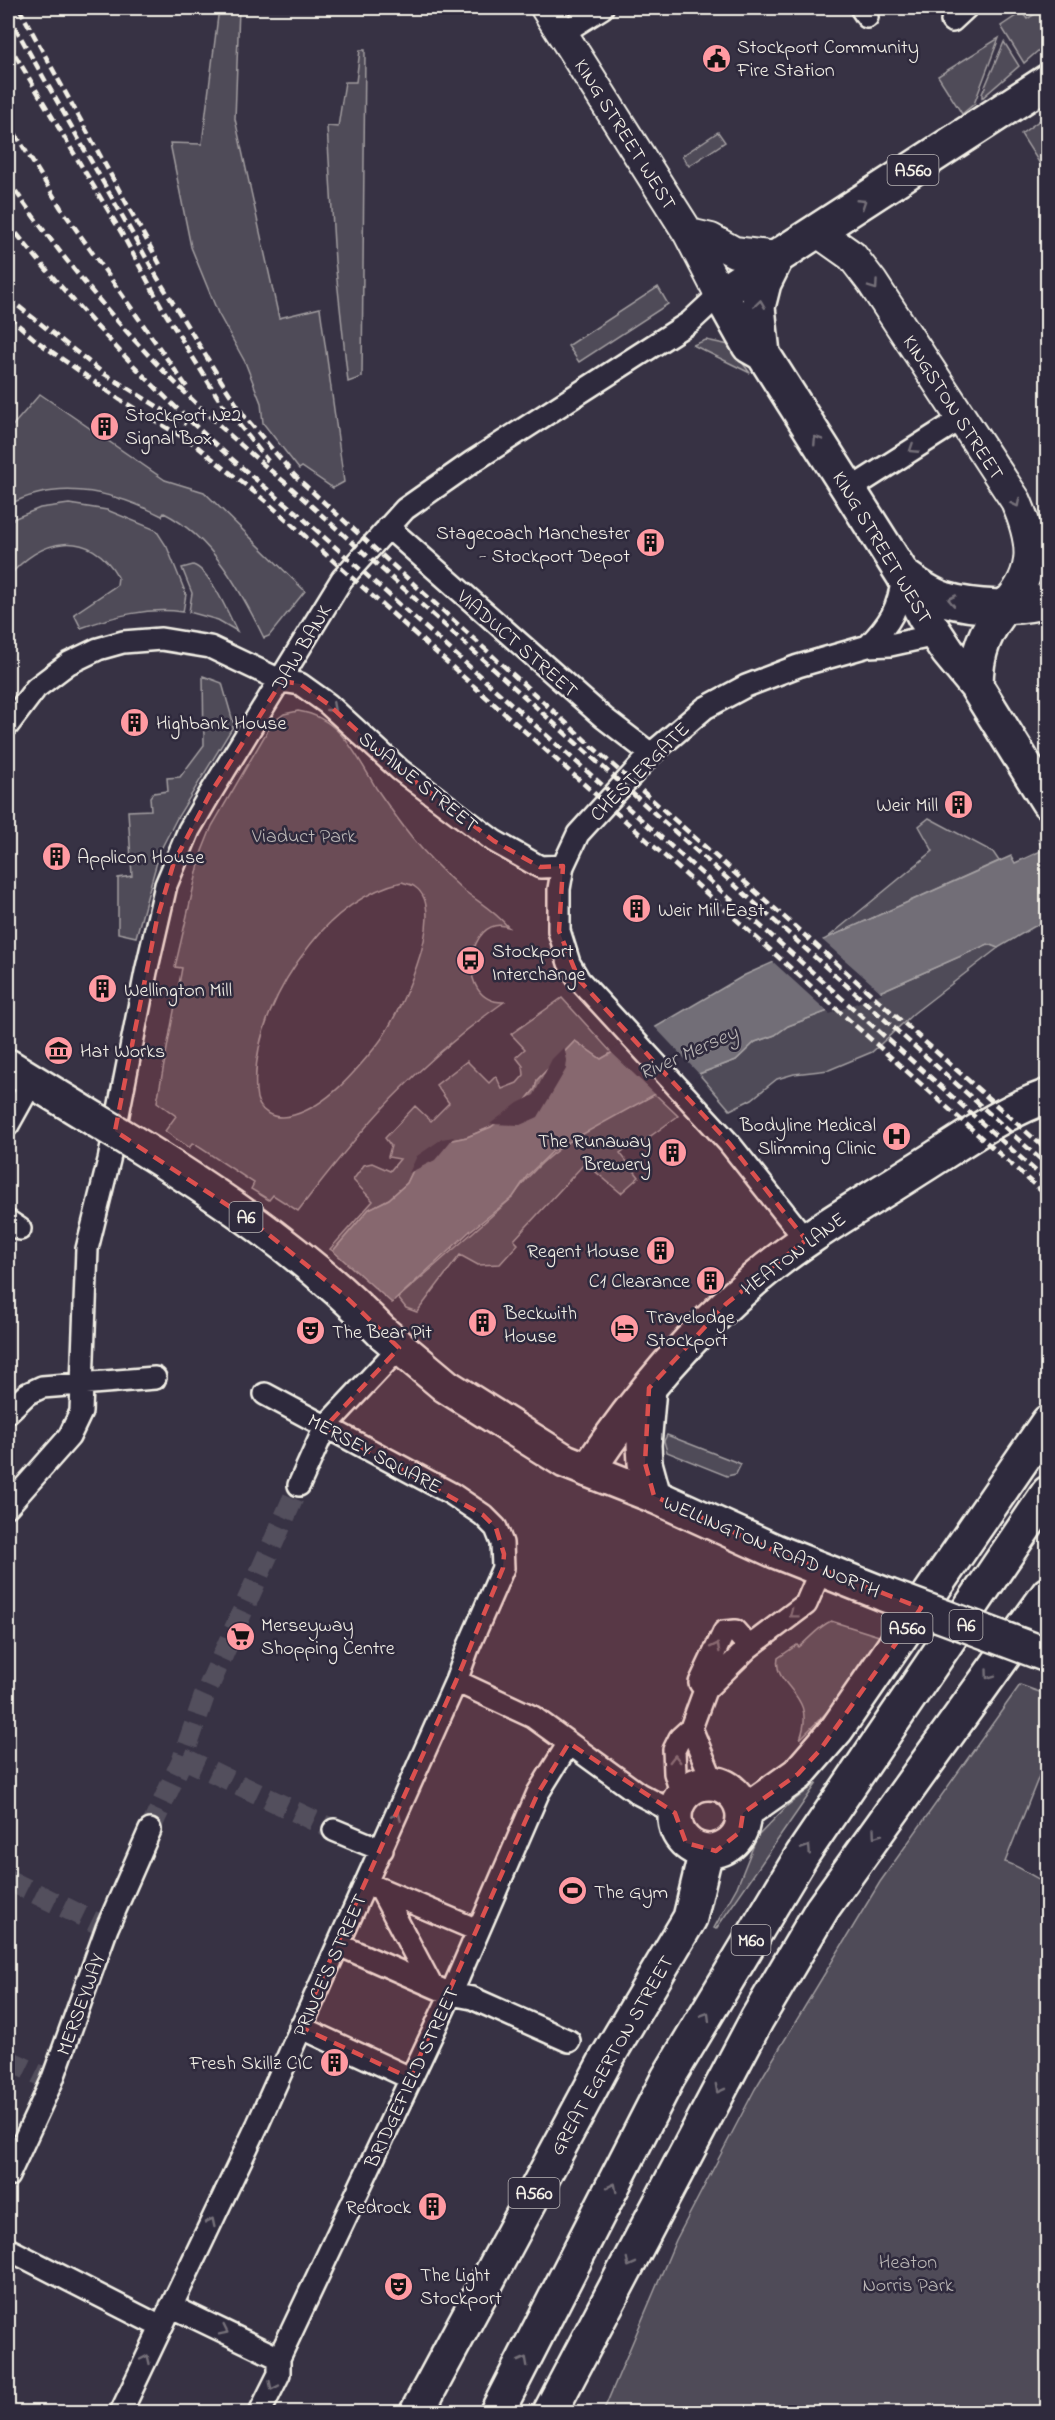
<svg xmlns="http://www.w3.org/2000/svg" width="1055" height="2420" font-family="'Indie Flower',sans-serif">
<rect width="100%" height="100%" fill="#373244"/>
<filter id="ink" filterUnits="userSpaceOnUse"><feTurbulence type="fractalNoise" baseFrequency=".0167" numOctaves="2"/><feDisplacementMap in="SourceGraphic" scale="12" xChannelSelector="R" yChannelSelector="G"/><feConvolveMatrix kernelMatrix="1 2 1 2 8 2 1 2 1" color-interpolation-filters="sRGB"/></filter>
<g filter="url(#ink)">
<!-- green -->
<path fill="#504b59" stroke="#a29ea0" stroke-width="1.5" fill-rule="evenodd" d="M 219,8 L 239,8 L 235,119 L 279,318 L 320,308 L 344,482 L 333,488 L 302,467 L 299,469 L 263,423 L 261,403 L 245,362 L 218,313 L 191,247 L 170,143 L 202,144 Z
M 1045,8 L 1047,11 L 1047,43 L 1024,63 L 1001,26 L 1022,12 L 1027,19 Z
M 999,38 L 974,104 L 962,114 L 938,76 Z
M 1004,42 L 1019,66 L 982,98 L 982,94 Z
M 360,50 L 365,50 L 362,377 L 348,382 L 335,261 L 327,126 L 338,127 L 345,82 L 356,82 Z
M 1047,115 L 1047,175 L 1021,134 Z
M 718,132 L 725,142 L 689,166 L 682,156 Z
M 658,287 L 668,304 L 579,362 L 568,346 Z
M 706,340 L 729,345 L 750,373 L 693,345 Z
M 40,394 L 165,480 L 204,492 L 305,591 L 269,636 L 264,638 C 241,591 213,538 164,513 L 162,516 C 113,491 59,478 8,505 L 8,431 Z
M 69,504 L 107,510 L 156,530 L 167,547 L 186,594 L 183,612 C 148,607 114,616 81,628 L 74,614 L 117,585 L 118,577 C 90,527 39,538 8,578 L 8,521 L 40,508 Z
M 193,565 C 210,570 229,615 237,631 L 218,620 L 189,612 L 192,593 L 182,568 Z
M 203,676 L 222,683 L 234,725 L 177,818 L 160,851 L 136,937 L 118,933 L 118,878 L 132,876 L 128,811 L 151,810 L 150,797 L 153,793 L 168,791 L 167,778 L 180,777 L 204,745 Z
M 298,711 C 340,717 357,756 376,788 C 387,804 399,821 411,836 C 426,855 444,873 462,889 C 478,902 495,911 508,927 C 468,912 453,1003 504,1002 C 415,1065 363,1126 298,1211 L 273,1195 L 269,1200 L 251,1189 L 254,1183 L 193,1143 L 189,1148 L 165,1131 L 176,1116 L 157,1102 L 182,968 L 175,967 L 202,851 L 212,826 L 272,723 L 284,714 ZM 402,882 C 406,884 412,884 415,887 C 451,911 396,1021 377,1045 C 355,1072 328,1105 294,1115 C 274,1121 257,1113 256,1091 C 252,1040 278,985 310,945 C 332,916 366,890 402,882 Z
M 929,818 L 993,852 L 999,861 L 826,939 L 933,851 L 919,826 Z
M 988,944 L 998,948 L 914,1013 L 872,1052 L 829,1070 L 794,1074 L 777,1079 L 752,1099 L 730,1110 L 699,1074 L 736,1060 L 755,1042 L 775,1035 L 788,1026 L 884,990 Z
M 562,998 L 612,1053 L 601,1059 L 575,1041 L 537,1080 L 535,1089 L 526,1100 L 491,1127 L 467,1137 L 443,1142 L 419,1158 L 407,1183 L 389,1199 L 369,1209 L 333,1251 L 330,1249 L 373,1201 L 353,1180 L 364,1165 L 372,1163 L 390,1171 L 400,1159 L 388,1157 L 391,1146 L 385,1138 L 415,1106 L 431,1121 L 449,1103 L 436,1085 L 467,1061 L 489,1083 L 496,1076 L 502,1089 L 517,1083 L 524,1075 L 523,1066 L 516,1057 L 525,1049 L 511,1034 Z
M 655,1094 L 678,1116 L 637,1146 L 634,1143 L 620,1153 L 639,1177 L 621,1193 L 585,1163 L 514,1240 L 518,1244 L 500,1264 L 478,1265 L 460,1255 L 417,1312 L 406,1308 L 398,1298 L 513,1197 C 548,1144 601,1123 655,1094 Z
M 667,1435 L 741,1464 L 736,1474 L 727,1476 L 667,1452 L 664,1441 Z
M 831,1621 L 882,1637 L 835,1704 L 800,1739 C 818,1693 772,1687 778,1658 L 797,1645 L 799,1647 C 810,1638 818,1627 831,1621 Z
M 1020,1685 L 1048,1695 L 1047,1756 L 1005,1862 C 1020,1866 1032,1877 1047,1883 L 1047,2412 L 603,2412 L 676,2240 L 755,2089 L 880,1882 Z
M 817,1783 L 716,1929 L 714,1928 L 737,1887 L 757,1837 L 787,1806 Z"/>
<!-- water -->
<path fill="#726e77" stroke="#a6a2a4" stroke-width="1.5" d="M 1047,833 L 1047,919 L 998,948 L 988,944 L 884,990 L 788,1026 L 775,1035 L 755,1042 L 736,1060 L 677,1082 L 554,1150 L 527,1176 L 513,1197 L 470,1231 L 392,1303 L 333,1251 L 369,1209 L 389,1199 L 407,1183 L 419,1158 L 443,1142 L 467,1137 L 491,1127 L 526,1100 L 535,1089 L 537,1080 L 575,1041 L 601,1059 L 745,975 L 1011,856 L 1015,863 L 1043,850 L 1038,839 Z"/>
<!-- pier -->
<path fill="#373244" d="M 820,938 L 871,983 L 882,993 L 830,1014 L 771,960 Z
M 653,1025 L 701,1076 L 657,1096 L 610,1051 Z
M 564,1047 L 567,1060 L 566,1069 L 538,1117 L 520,1125 L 490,1124 L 518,1103 L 534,1095 L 552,1059 Z
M 454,1137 L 435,1160 L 409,1173 L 417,1156 L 442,1139 Z"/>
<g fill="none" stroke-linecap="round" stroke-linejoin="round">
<!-- street-tunnel -->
<path stroke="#534f5d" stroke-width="21" stroke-dasharray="21 10" stroke-linecap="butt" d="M 183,1758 L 334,1830
M 150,1830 L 183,1758 L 204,1697 L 299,1485
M 8,1880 L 107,1928
M 8,2060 L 52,2081"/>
<defs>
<path id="street" d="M 861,8 L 867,17
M 952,21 L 966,8
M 562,33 L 602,8
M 849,490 L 962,418
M 388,527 L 604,718 L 651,754
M 868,646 C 891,622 898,610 903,577
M 8,725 L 36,688 L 69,663 L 98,649 L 123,642 L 161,639 L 210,647 L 282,681 L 300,684 L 328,704 L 400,770 L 494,841 L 540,867 L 563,866
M 8,1125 L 33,1080
M 8,1221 L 20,1229
M 806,1240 L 729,1143 L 579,980 L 569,963 L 559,931 L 559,889 L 563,866 L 578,834 L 651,754 L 705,708 L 746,686 L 798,666 L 868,646 L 890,645 L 936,635
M 8,1412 L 27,1394 L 42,1387 L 155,1378
M 299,1485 L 325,1427 L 399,1348
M 8,1506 L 69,1437 L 81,1412 L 87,1249 L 109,1160 L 146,972 L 166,885 L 189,830 L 210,794 L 342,579 L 405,509 L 472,462 L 690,322 L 720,294
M 456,1681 L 533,1717 L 639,1794 L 675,1813
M 705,1690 L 700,1683 L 724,1632 L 735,1631 L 749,1647
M 691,1728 L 713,1782
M 682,1795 L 675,1773 L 674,1750 L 680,1738 L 691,1728 L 705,1690 L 749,1647 L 806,1604 L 821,1569
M 334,1830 L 382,1850
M 366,1883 L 477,1930
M 381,1890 L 431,1985
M 339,1945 L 451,1994 L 472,1998 L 569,2041
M 300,2027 L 410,2078
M 8,2176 L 52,2081 L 107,1928 L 150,1830
M 8,2249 L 161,2327
M 171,2306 L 279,2358
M 121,2412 L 258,2124 L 456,1681 L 468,1648 L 503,1568 L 502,1543 L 496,1528 L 483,1515 L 452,1494 L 265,1394
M 260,2412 L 279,2374 L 279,2358 L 451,1994 L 538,1793 L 569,1743"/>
<path id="secondary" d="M 546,8 L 689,234 L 720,294
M 818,232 L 852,256 L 872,282 L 1016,501 C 1033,541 1038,570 1007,604
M 689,234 L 711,239 L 734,252 L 777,257"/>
<path id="primary" d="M 1048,81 L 720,294 L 749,346 L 763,354 L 903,575 L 924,616 L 948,652 L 976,686 L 1048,802
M 763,354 L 758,307 L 764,283 L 777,257
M 903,575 C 915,584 929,594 944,599 C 974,608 1018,610 1048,600
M 976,686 C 976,652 985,630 1007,604
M 649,1388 L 644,1445 L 645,1463 L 654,1496
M 588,1470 C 635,1400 691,1333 755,1279 C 804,1237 860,1206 913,1172 C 957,1145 999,1113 1048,1096
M675 1817a34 34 0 1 1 68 0a34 34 0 1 1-68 0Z
M 743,1813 L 798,1774 L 837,1729 L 1048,1422
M 417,2412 L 607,2058 L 690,1918 L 706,1851"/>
<path id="highway" d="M 8,1066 L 96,1120
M 383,1333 L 446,1386 L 565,1461 L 654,1496 L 775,1551 L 886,1595
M 497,2412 L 668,2078 L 802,1855 L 1048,1493
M 550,2412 L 757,2019 L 822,1909 L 1048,1594"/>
</defs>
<!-- street casing -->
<use href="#street" stroke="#f4f1e8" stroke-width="26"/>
<!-- secondary casing -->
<use href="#secondary" stroke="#f4f1e8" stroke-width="34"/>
<!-- primary casing -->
<use href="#primary" stroke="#f4f1e8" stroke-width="38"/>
<!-- highway casing -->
<use href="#highway" stroke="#f4f1e8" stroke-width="38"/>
<!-- street -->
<use href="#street" stroke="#2f2a3d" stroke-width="21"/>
<!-- secondary -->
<use href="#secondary" stroke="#2f2a3d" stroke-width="30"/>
<!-- primary -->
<use href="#primary" stroke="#2f2a3d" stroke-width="33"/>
<!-- highway -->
<use href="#highway" stroke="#2f2a3d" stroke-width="33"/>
<!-- rail -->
<path stroke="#f4f1e8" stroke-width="4.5" stroke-dasharray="9 4.5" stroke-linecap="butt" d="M 19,8 L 162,268
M 8,15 L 157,277 L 222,382 L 245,417 L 295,476 L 596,750 L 1048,1151
M 8,43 L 121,232 L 164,311 L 220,401 L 268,461
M 8,122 L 61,208 L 189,390
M 8,180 C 86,295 179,396 287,484 L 1048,1166
M 8,223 C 93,329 190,429 297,513 L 1048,1182
M 8,298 L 103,373 L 186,424
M 8,316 L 38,342 L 119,399 L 194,444 L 268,503 L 1048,1197"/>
<defs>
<path id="highway-bridge" d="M 96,1120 C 198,1181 300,1247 383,1333
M 886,1595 L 1047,1655"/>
</defs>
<!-- highway-bridge casing -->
<use href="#highway-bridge" stroke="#f4f1e8" stroke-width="38" stroke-linecap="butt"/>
<!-- highway-bridge -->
<use href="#highway-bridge" stroke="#2f2a3d" stroke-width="33"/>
</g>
<!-- one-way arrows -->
<defs><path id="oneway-chevron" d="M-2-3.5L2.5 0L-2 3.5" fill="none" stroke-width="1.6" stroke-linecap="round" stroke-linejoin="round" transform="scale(1.5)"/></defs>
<g stroke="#747079">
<use href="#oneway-chevron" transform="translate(862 203) rotate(-33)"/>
<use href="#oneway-chevron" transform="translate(874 286) rotate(55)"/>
<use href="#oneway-chevron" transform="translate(760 304) rotate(-82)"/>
<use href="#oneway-chevron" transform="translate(817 440) rotate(-123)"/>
<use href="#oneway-chevron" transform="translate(913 449) rotate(147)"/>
<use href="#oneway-chevron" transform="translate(1016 503) rotate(63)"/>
<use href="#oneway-chevron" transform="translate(952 600) rotate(-169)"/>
<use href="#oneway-chevron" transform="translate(332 708) rotate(41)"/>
<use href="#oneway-chevron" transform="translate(793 1614) rotate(143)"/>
<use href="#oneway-chevron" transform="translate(716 1647) rotate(-63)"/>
<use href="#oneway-chevron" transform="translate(989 1675) rotate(126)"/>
<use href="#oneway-chevron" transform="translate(675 1759) rotate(-90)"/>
<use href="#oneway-chevron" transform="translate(397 1816) rotate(-67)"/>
<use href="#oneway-chevron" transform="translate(876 1834) rotate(126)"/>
<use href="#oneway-chevron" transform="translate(807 1849) rotate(-57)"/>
<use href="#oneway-chevron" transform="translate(706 2016) rotate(-59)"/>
<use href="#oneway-chevron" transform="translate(719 2089) rotate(118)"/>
<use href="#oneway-chevron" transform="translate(613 2187) rotate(-63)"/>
<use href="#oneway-chevron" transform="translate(211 2222) rotate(-64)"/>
<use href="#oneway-chevron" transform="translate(630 2263) rotate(118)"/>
<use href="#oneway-chevron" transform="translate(224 2331) rotate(26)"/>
<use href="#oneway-chevron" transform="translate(146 2359) rotate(-65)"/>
<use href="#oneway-chevron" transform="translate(524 2361) rotate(-62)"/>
<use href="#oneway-chevron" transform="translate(273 2386) rotate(115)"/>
</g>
</g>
<!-- marked area -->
<path fill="#dc504e" fill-opacity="0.2" stroke="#dc504e" stroke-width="4.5" stroke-dasharray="12 8" stroke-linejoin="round" d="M 282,681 L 300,684 L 328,704 L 400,770 L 494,841 L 540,867 L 563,866 L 559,931 L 579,980 L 729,1143 L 806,1240 L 726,1304 L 649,1388 L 645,1463 L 654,1496 L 775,1551 L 921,1608 L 820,1750 L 798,1774 L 743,1813 L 740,1832 L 716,1851 L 686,1843 L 675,1813 L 569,1743 L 538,1793 L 410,2078 L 300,2027 L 456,1681 L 503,1568 L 504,1554 L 496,1528 L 483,1515 L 325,1427 L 399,1348 L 345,1296 L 253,1222 L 115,1131 L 157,919 L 174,862 L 210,794 Z"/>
<!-- icons -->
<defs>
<symbol id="civic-disc" viewBox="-11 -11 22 22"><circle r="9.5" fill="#ff9aa2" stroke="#2f2a3d"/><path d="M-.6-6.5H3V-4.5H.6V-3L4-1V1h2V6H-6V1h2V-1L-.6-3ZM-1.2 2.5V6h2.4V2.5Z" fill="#111"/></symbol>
<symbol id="building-disc" viewBox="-11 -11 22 22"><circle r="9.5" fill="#ff9aa2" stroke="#2f2a3d"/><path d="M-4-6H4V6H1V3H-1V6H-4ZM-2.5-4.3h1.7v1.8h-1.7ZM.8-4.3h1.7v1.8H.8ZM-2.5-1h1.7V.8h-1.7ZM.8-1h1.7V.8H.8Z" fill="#111"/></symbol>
<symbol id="bus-disc" viewBox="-11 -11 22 22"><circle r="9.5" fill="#ff9aa2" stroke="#2f2a3d"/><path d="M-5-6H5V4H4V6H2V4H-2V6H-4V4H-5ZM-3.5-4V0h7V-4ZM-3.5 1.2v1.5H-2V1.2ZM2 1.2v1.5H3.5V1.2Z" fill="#111"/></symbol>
<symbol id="museum-disc" viewBox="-11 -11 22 22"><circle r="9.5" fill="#ff9aa2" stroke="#2f2a3d"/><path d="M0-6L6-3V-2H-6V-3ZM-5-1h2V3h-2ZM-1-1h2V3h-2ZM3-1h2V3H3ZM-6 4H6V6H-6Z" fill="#111"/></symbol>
<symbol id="hospital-disc" viewBox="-11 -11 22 22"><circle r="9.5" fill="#ff9aa2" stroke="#2f2a3d"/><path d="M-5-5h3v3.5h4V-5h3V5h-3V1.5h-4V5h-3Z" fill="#111"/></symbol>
<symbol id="hotel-disc" viewBox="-11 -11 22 22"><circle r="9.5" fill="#ff9aa2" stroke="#2f2a3d"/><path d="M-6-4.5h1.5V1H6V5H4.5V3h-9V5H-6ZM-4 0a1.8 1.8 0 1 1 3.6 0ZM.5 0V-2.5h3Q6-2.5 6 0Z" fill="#111"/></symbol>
<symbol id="theatre-disc" viewBox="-11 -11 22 22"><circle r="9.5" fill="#ff9aa2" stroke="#2f2a3d"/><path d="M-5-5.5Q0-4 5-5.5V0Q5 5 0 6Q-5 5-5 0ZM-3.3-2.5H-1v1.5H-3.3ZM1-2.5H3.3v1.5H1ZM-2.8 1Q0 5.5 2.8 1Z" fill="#111"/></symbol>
<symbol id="supermarket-disc" viewBox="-11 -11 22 22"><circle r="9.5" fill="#ff9aa2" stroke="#2f2a3d"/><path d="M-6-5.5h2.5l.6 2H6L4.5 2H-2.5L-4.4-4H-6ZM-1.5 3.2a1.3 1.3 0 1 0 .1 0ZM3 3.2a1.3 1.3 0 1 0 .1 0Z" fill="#111"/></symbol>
<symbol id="stadium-disc" viewBox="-11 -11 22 22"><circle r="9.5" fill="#ff9aa2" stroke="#2f2a3d"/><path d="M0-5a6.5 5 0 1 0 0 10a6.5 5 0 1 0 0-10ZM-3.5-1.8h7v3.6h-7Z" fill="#111"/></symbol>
</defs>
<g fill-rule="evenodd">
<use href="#civic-disc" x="700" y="42" width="33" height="33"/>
<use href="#building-disc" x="88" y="410" width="33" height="33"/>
<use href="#building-disc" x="634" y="526" width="33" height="33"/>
<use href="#building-disc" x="118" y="706" width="33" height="33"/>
<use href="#building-disc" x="942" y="788" width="33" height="33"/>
<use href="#building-disc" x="40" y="840" width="33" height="33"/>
<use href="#building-disc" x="620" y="892" width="33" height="33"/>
<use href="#bus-disc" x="454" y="944" width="33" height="33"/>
<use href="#building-disc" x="86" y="972" width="33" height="33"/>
<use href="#museum-disc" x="42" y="1034" width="33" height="33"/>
<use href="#hospital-disc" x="880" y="1120" width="33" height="33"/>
<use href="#building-disc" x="656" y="1136" width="33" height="33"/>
<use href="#building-disc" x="644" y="1234" width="33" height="33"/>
<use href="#building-disc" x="694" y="1264" width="33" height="33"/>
<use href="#building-disc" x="466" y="1306" width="33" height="33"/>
<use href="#hotel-disc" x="608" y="1312" width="33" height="33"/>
<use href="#theatre-disc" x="294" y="1314" width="33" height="33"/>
<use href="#supermarket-disc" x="224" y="1620" width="33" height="33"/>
<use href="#stadium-disc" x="556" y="1874" width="33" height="33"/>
<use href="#building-disc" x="318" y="2046" width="33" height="33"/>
<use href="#building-disc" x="416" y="2190" width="33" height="33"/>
<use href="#theatre-disc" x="382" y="2270" width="33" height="33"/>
</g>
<g text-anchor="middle" stroke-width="5" stroke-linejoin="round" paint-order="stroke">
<!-- shield labels -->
<g fill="#2f2a3d" stroke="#b9b5b5" stroke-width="1.5">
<rect x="887.5" y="155" width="51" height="30" rx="4.5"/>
<rect x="229.5" y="1202" width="33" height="30" rx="4.5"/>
<rect x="949.5" y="1610" width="33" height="30" rx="4.5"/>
<rect x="881.5" y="1613" width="51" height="30" rx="4.5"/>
<rect x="731.5" y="1925" width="39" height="30" rx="4.5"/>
<rect x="508.5" y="2178" width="51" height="30" rx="4.5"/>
</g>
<g font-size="18" font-weight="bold" fill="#f4f1e8">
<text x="913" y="176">A560</text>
<text x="246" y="1223">A6</text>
<text x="966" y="1631">A6</text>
<text x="907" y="1634">A560</text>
<text x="751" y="1946">M60</text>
<text x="534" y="2199">A560</text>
</g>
<!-- poi labels -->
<g font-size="20" fill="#f4f1e8" stroke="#2f2a3d" text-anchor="start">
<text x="737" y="53">Stockport Community<tspan x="737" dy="23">Fire Station</tspan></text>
<text x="125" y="421">Stockport №2<tspan x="125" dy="23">Signal Box</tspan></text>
<text x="630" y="539" text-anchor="end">Stagecoach Manchester<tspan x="630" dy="23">- Stockport Depot</tspan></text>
<text x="156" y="729">Highbank House</text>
<text x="938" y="811" text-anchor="end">Weir Mill</text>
<text x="77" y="863">Applicon House</text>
<text x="658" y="916">Weir Mill East</text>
<text x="492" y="957">Stockport<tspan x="492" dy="23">Interchange</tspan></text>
<text x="124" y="996">Wellington Mill</text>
<text x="80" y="1057">Hat Works</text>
<text x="876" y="1131" text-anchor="end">Bodyline Medical<tspan x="876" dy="23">Slimming Clinic</tspan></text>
<text x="651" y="1147" text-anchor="end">The Runaway<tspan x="651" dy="23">Brewery</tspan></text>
<text x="639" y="1257" text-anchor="end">Regent House</text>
<text x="690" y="1287" text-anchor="end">C1 Clearance</text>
<text x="504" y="1319">Beckwith<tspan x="504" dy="23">House</tspan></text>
<text x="646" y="1323">Travelodge<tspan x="646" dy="23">Stockport</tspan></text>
<text x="332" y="1338">The Bear Pit</text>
<text x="261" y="1631">Merseyway<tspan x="261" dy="23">Shopping Centre</tspan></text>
<text x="594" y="1898">The Gym</text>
<text x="313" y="2069" text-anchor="end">Fresh Skillz CIC</text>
<text x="411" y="2213" text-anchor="end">Redrock</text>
<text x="420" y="2281">The Light<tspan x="420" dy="23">Stockport</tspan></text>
</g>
<!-- street labels -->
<g font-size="20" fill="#f4f1e8" stroke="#2f2a3d">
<text transform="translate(626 134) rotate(58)" y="7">KING STREET WEST</text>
<text transform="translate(954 407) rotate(57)" y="7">KINGSTON STREET</text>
<text transform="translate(883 547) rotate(59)" y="7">KING STREET WEST</text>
<text transform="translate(518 643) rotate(41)" y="7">VIADUCT STREET</text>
<text transform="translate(301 647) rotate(-59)" y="7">DAW BANK</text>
<text transform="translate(639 771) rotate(-45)" y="7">CHESTERGATE</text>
<text transform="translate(419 781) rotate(39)" y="7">SWAINE STREET</text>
<text transform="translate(793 1253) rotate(-37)" y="7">HEATON LANE</text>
<text transform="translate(375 1453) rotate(28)" y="7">MERSEY SQUARE</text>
<text transform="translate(772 1546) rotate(23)" y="7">WELLINGTON ROAD NORTH</text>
<text transform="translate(329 1965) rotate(-66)" y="7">PRINCE'S STREET</text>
<text transform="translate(80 2004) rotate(-70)" y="7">MERSEYWAY</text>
<text transform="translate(611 2055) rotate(-60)" y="7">GREAT EGERTON STREET</text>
<text transform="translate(411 2077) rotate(-65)" y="7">BRIDGEFIELD STREET</text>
</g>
<!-- park labels -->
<g font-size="20" fill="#bbb7b6" stroke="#2f2a3d">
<text x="304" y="842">Viaduct Park</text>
<text x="908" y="2268">Heaton<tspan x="908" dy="23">Norris Park</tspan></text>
</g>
<!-- water labels -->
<g font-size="21" font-style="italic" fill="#bab6b5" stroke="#2f2a3d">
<text transform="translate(688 1052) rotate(-24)" y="7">River Mersey</text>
</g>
</g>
<!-- margin -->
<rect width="1055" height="2420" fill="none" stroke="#2f2a3d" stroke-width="30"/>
<rect x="15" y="15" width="1025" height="2390" fill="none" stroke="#f4f1e8" stroke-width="2" filter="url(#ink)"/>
</svg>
